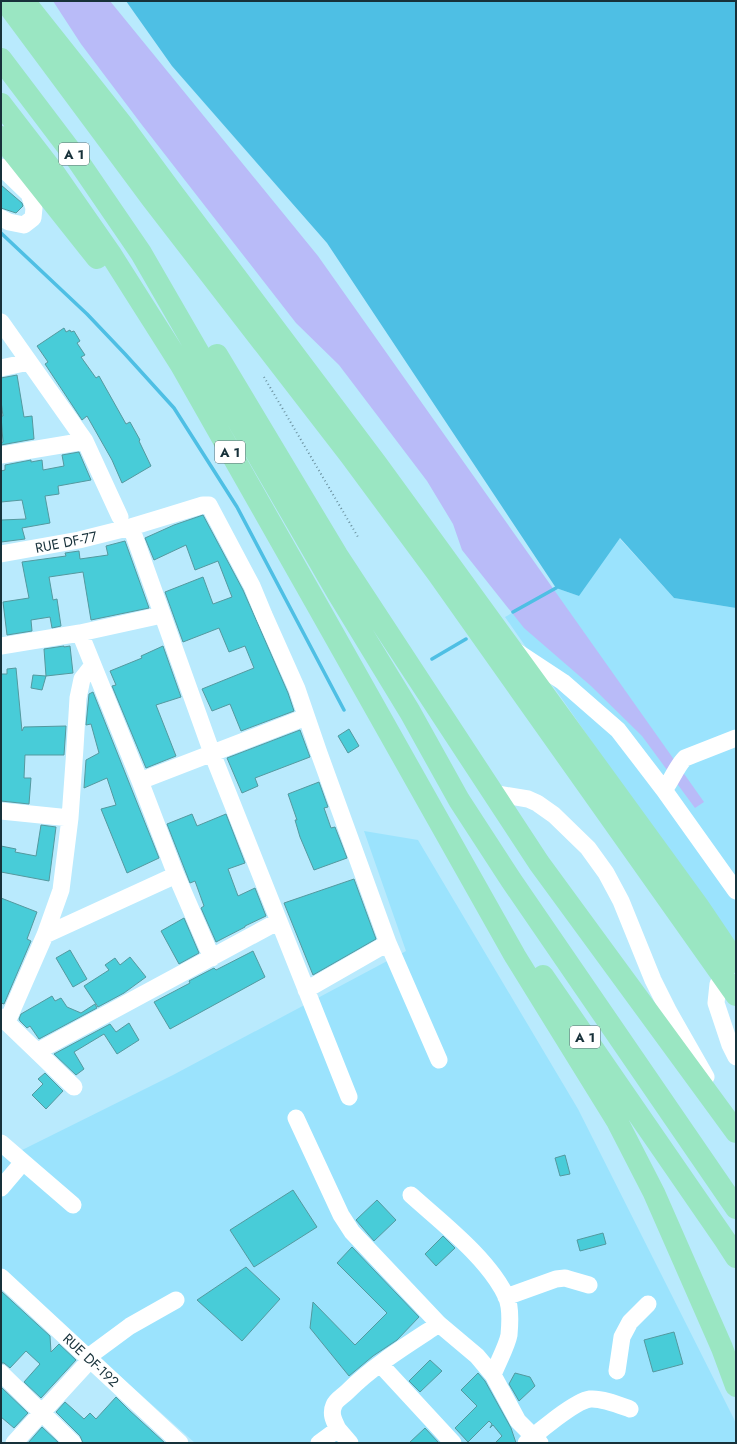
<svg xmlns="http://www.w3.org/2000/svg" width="737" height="1444" font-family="Jost,sans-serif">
<rect width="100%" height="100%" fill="#b9eafd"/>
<!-- built -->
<path fill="#9be3fd" d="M 619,538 L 674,598 L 736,608 L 736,949 L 505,617 L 556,588 L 579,596 Z
M 364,831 L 418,840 L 578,1109 L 734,1419 L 736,1424 L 736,1443 L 195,1443 L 1,1270 L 1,1140 L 16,1153 L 173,1075 L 406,951 Z"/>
<!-- green -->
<path fill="#b9bbf8" d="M 53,1 L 110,1 L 318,256 L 704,802 L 695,808 L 642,736 L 591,686 L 524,628 L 462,550 L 453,524 L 427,481 L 339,365 L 296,323 L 142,125 L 81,44 Z"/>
<!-- water -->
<path fill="#4ebfe4" d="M 126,1 L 736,1 L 736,608 L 674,598 L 620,538 L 579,596 L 556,588 L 327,243 L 172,66 Z"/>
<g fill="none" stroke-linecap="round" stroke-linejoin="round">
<!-- stream -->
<path stroke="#4ebfe4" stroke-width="3.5" d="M 1,233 L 87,314 L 125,354 L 174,408 L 237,507 L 344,710
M 513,612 L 556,588
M 432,659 L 466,639"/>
</g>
<!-- building -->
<path fill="#48ccd8" stroke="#54999f" d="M 1,185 L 22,203 L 23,206 L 16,213 L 1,208 Z
M 64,328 L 66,332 L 70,330 L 71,332 L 74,331 L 80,341 L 77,343 L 85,355 L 81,357 L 96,378 L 99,376 L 126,424 L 130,422 L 140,440 L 139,441 L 151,466 L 122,483 L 112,460 L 87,416 L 82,420 L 45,364 L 48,362 L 37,346 Z
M 17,375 L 24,417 L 32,416 L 34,439 L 1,445 L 1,443 L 3,442 L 1,416 L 3,416 L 1,401 L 1,378 Z
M 79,452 L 91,480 L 58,486 L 59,494 L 45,496 L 50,523 L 22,528 L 25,539 L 1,542 L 1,520 L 26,519 L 22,500 L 1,502 L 1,471 L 5,470 L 5,465 L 31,460 L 31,462 L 42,460 L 43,470 L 64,466 L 62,455 Z
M 203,515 L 243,590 L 288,693 L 294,711 L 241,731 L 230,704 L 212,711 L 202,689 L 254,668 L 245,646 L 229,652 L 219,628 L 183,642 L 165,592 L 203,577 L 213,604 L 232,597 L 218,561 L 195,570 L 186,545 L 154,560 L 145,538 L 174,525 Z
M 125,541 L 149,608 L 91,620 L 83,572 L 49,577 L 53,600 L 57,599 L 61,626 L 52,628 L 50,617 L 31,620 L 32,631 L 7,635 L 3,602 L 29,598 L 22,562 L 66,556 L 65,553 L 79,551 L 80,559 L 108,555 L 106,546 Z
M 64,646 L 64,647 L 70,646 L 73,673 L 46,676 L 44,649 Z
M 163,646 L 181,697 L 156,705 L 176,756 L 146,768 L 112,686 L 116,685 L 110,671 L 142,658 L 141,656 Z
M 16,668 L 22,731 L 24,727 L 66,726 L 64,755 L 25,755 L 24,778 L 31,778 L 29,804 L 1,801 L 1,674 L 7,674 L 7,669 Z
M 33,675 L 46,676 L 42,690 L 31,688 Z
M 93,692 L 159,858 L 127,873 L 101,809 L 116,805 L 107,778 L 84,788 L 86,760 L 99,753 L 91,724 L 86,725 L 89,694 Z
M 349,729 L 359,746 L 348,753 L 338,736 Z
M 300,730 L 310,757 L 255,778 L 258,786 L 242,793 L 227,758 Z
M 319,782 L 328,807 L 324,808 L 331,828 L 335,827 L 347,858 L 314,870 L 300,837 L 295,820 L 297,820 L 288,794 Z
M 192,814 L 197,826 L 226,814 L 245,863 L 228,869 L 238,896 L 255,888 L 266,916 L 245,926 L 245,927 L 216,942 L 201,908 L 204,906 L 195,881 L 190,883 L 167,824 Z
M 41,825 L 56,827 L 49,881 L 1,872 L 1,846 L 16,849 L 15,852 L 36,856 Z
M 354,879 L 376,939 L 313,975 L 284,903 Z
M 1,898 L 37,912 L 27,939 L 31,941 L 4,1004 L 1,1003 Z
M 184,918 L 199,953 L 179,964 L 161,931 Z
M 70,950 L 87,979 L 73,987 L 56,958 Z
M 253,951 L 265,977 L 170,1029 L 154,1002 L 190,983 L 189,981 L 214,968 L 216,970 Z
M 130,957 L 146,977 L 124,993 L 98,1007 L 84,986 L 109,970 L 105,965 L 115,958 L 120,965 Z
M 52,996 L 55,1001 L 61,998 L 67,1007 L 81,1013 L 95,1004 L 97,1008 L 39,1039 L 30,1026 L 27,1028 L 20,1021 L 19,1019 L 21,1014 Z
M 129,1023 L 139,1040 L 117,1054 L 104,1034 L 74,1052 L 84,1069 L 76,1075 L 54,1054 L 110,1024 L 116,1032 Z
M 45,1073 L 63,1091 L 46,1109 L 32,1095 L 43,1084 L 38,1079 Z
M 565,1155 L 570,1174 L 560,1176 L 555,1158 Z
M 293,1190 L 317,1227 L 254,1267 L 230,1230 Z
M 377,1200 L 396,1220 L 374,1241 L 356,1220 Z
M 603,1233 L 606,1244 L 580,1251 L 577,1240 Z
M 443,1236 L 455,1248 L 436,1266 L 425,1254 Z
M 352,1247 L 419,1317 L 397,1340 L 373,1356 L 349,1376 L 310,1328 L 313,1302 L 355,1345 L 387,1313 L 337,1263 Z
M 246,1267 L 280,1299 L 242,1341 L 197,1300 Z
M 1,1291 L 50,1336 L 51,1352 L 59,1344 L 76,1360 L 41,1398 L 24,1382 L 40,1364 L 26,1351 L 10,1368 L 4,1363 L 1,1363 Z
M 674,1332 L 683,1364 L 653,1372 L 644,1340 Z
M 430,1360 L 442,1371 L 420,1392 L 409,1381 Z
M 478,1373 L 485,1381 L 511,1428 L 516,1443 L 495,1443 L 502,1436 L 493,1425 L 490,1428 L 492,1424 L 489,1421 L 468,1442 L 455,1428 L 477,1406 L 461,1390 Z
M 515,1373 L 530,1377 L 535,1386 L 519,1401 L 509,1384 Z
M 1,1387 L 28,1413 L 14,1428 L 1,1417 Z
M 116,1397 L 129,1410 L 165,1443 L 83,1443 L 80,1436 L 56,1412 L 65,1402 L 84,1419 L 90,1413 L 96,1419 Z
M 42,1427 L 59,1443 L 28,1443 Z
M 425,1428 L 439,1443 L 409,1443 Z"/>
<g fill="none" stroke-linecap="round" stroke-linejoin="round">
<!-- path -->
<path stroke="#6a909e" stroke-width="2" stroke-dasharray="1 3" stroke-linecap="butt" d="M 264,377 L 358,537"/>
<!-- minor -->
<path stroke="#fff" stroke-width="17" d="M 1,167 L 29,194 L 34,208 L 33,218 L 24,225 L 9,222 L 1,218
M 1,322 L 85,441 L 120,517
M 1,368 L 29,362
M 1,455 L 85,441
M 131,527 L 212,753 L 349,1097
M 1,554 L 79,540 L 131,527 L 203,505 L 209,505 L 252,586 L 264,615 L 297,689 L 319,753 L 388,943 L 439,1060
M 80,633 L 140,781 L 176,875 L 212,958
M 1,646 L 80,633 L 162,615
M 516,651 L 563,682 L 618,730 L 664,790 L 736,891
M 140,781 L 306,717
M 664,790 C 672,780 676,767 685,758 L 736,738
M 492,793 L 528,799 L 537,803 L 554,815 L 588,848 L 606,873 L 621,901 L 653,980 L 669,1012 L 706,1077
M 1,811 L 70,818
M 45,935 L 176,875
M 718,984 L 716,1003 L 730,1045 L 736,1057
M 306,990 L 388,943
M 1,1017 L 74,1087
M 7,1022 L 45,935 L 61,890 L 70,818 L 75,748 L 78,698 L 82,679 L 93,665
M 38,1051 L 279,921
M 296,1118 L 341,1215 L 352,1232 L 439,1324 L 477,1356 L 493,1375 L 518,1421 L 540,1443
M 1,1143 L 73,1205
M 1,1188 L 23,1162
M 411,1195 C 442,1223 488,1258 506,1296 C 511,1306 510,1324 509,1335 C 507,1346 497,1364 493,1375
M 1,1277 L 180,1443
M 506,1297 L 556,1279 L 565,1278 L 589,1285
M 88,1357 L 130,1326 L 176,1300
M 380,1364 L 453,1443
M 617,1371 L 622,1337 L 630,1322 L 648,1304
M 1,1373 L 73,1443
M 338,1429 L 350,1443
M 14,1443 L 91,1359
M 319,1443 L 338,1429 C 334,1421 330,1414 334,1405 C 336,1400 343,1396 347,1392 C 374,1365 407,1345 439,1324
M 526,1443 C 538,1432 575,1401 590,1399 C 602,1398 619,1405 630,1409"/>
<!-- highway -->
<path stroke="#9ae6c2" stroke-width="22" d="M 5,1 L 152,199 L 350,455 L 438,574 L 736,995
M 24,1 L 121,123 L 169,188 L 376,463 L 698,906 L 736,962
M 1,59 L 76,158 L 141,253 L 337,592 L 410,712 L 459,800 L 511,880 L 736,1208
M 1,104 L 55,174 L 110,253 L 181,365 L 316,603 L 515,956 L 617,1121 L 654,1193 L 722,1348 L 736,1386
M 1,137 L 97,258
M 217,355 L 337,555 L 539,863 L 736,1132
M 543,976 L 725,1240 L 736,1257"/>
</g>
<g text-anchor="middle" stroke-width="4" stroke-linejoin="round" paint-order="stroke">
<!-- shield labels -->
<g fill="#fff" stroke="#5d6f75" stroke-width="1">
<rect x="59" y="143" width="30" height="22" rx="3"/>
<rect x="215" y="441" width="30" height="22" rx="3"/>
<rect x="570" y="1026" width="30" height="22" rx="3"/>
</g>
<g font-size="13" font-weight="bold" fill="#17313a">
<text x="74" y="159">A 1</text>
<text x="230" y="457">A 1</text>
<text x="585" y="1042">A 1</text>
</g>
<!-- street labels -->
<g font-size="14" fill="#17313a" stroke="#fff">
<text transform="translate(66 542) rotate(-11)" y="5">RUE DF-77</text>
<text transform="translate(91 1360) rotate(43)" y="5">RUE DF-192</text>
</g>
</g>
<!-- border -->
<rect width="737" height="1444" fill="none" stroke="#17313a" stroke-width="4"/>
</svg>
